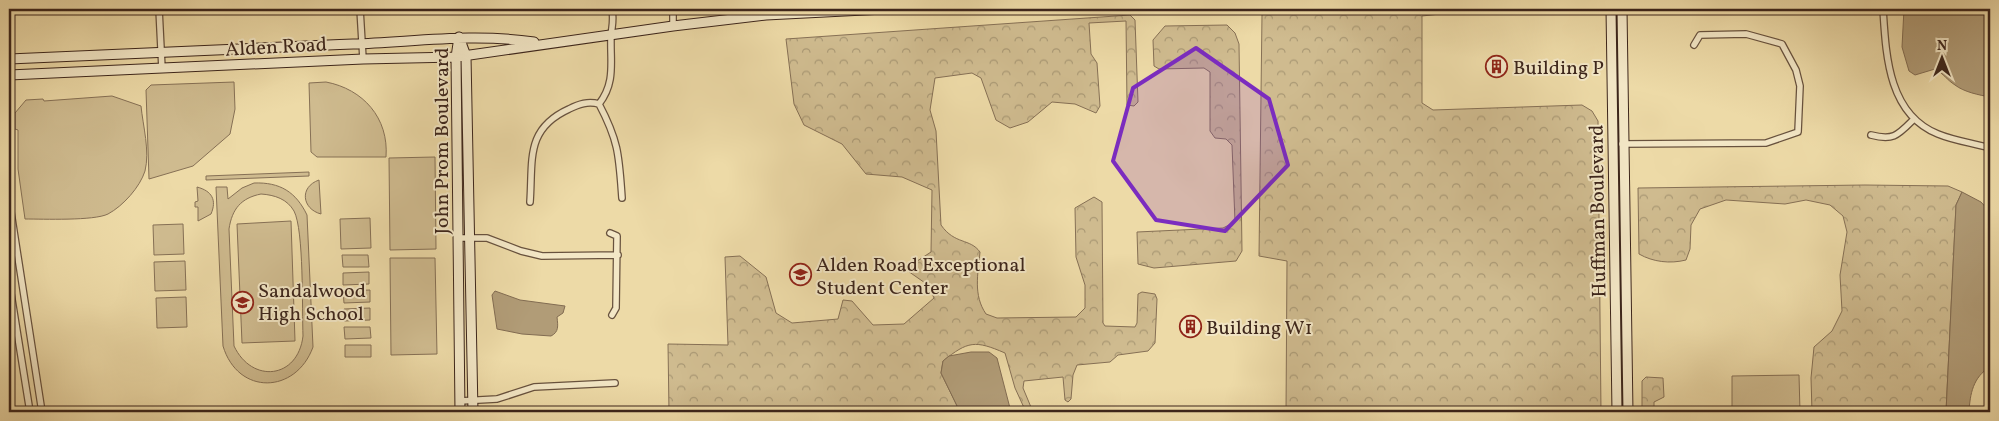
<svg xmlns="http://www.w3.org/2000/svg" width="1999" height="421" font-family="Vollkorn,serif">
<defs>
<pattern id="forest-crowns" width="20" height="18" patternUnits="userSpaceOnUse" patternTransform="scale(1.25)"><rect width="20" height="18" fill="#cfbb8f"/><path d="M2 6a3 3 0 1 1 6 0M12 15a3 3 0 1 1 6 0" fill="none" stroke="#a99874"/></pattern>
</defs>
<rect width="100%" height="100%" fill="#eddaa7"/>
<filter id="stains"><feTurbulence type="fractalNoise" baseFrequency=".004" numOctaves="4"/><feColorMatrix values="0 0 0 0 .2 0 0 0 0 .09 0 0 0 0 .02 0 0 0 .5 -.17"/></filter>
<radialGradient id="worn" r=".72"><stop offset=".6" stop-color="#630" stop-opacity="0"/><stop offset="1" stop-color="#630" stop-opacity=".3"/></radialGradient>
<!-- forest -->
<path fill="url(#forest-crowns)" stroke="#867055" d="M 1319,9 L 1486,9 L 1422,16 L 1422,103 L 1433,110 L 1582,105 L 1592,111 L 1598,121 L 1601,412 L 1286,412 L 1287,261 L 1259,256 L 1262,14 L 1269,11 Z
M 1130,15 L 1135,20 L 1138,102 L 1134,106 L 1127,105 L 1126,21 L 1089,23 L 1091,54 L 1097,63 L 1100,106 L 1096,113 L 1075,104 L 1052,102 L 1028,122 L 1010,128 L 996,120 L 981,78 L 972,73 L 935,78 L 930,110 L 936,131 L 941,225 C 955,245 970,238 980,252 C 978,274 973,295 986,314 L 997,318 L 1076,317 L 1085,308 L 1085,285 L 1076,257 L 1075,208 L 1094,197 L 1102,202 L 1103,323 L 1105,326 L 1135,327 L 1137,323 L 1138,294 L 1142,292 L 1155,294 L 1157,299 L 1155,343 L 1148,351 L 1118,355 L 1110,362 L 1077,365 L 1073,375 L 1071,399 L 1068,402 L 1065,400 L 1063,377 L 1024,381 L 1023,388 L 1033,412 L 1026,412 L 1015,388 L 1005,353 C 975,340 968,341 943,361 L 941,373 L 960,412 L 669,412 L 668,344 L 728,345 L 725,257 L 740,256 L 766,277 L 776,313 L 792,323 L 838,319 L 843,300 L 852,301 L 873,325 L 904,324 L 934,298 L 928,285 L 905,269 L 931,252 L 932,190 L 902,177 L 866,174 L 842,144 L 804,125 L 794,104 L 786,39 Z
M 1227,25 L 1235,33 L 1239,44 L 1242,251 L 1236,261 L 1154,268 L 1138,264 L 1137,232 L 1223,228 L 1235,222 L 1232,145 L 1226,139 L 1215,138 L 1210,131 L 1210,72 L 1204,68 L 1159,69 L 1154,66 L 1153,40 L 1165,26 Z
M 1865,185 L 1948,186 L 1962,192 L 1956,205 L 1946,412 L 1812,412 L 1811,378 L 1814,347 L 1832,331 L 1842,311 L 1840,275 L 1847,232 L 1843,216 L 1830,205 L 1806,200 L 1785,204 L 1726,200 L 1700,209 L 1691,225 L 1690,249 L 1686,260 C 1670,264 1653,262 1639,254 L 1638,188 Z
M 1646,377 L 1663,378 L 1664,397 L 1654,402 L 1654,412 L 1642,412 L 1642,381 Z"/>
<!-- garden -->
<path fill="#cfbb8f" stroke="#867055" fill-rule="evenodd" d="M 234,82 L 235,109 L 230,134 L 193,166 L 149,179 L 146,90 L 151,85 Z
M 326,82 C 363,89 389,118 386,157 L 317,157 L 311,152 L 309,83 Z
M 112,96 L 141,106 C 143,126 150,151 145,171 C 140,187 123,206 108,214 C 94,221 43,219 25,219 L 18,169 L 18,130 L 15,129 L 15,113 L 26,100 L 43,99 L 44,101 Z
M 435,157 L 436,249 L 390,250 L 389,158 Z
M 309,172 L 309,176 L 206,180 L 206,176 Z
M 319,180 L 321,214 C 302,209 299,187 319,180 Z
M 254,183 C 280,182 296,192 307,215 L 313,347 C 296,394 238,396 223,346 L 216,187 L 227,187 L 228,199 L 242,188 ZM 261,194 C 275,195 287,199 294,211 C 304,230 302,310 303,336 C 298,379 252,384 234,346 L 229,229 C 232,209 241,198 261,194 Z
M 197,187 C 212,191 217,200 211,214 L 198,221 L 198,207 L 195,207 L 195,202 L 198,201 Z
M 370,218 L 371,248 L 341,249 L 340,219 Z
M 291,221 L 295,341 L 242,343 L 237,224 Z
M 183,224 L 184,254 L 154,255 L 153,225 Z
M 342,255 L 368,255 L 369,267 L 343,267 Z
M 390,258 L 435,258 L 437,354 L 391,355 Z
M 185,261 L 186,290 L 155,291 L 154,262 Z
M 369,272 L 369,284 L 343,285 L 343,273 Z
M 370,290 L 370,302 L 344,303 L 343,291 Z
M 186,297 L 187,327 L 157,328 L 156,298 Z
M 370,308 L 370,320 L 344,321 L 344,309 Z
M 344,327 L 370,327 L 371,338 L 345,339 Z
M 345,345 L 371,345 L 371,357 L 345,357 Z
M 1799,375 L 1800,412 L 1732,412 L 1732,376 Z"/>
<!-- water -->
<path fill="#b19c77" stroke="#826c52" d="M 1904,9 L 1990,9 L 1990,97 C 1979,95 1964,92 1955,85 C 1947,80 1944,74 1935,69 L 1915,75 L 1909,71 L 1902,47 Z
M 1962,192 L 1981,202 L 1990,212 L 1990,367 C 1973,377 1970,394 1969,412 L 1946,412 L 1956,205 Z
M 495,291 L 520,300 L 565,306 L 563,313 L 557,317 C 558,326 559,332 551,336 L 522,334 L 497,329 L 492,295 Z
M 971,352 L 989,352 L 997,358 L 1011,412 L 960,412 L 941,373 L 943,361 L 949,356 Z"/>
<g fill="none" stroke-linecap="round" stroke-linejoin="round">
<defs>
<path id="street" d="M 159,9 L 162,69
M 360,9 L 363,59
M 673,9 L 673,26
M 1883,9 C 1886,55 1888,114 1938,134 C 1955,141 1973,143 1990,148
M 599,104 C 616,82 610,62 611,36 C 612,25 614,21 612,9
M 599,104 C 619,142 619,156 622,198
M 1871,135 C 1894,141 1898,135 1914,119
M 1622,144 L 1766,143 L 1798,132 L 1800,86 L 1796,70 L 1782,44 L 1746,34 L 1700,35 L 1694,45
M 9,199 L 42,412
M 530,202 C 533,160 525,129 569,109 C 579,104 588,101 599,104
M 610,233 L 617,236 L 616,308 L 612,315
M 457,238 L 487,238 L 521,251 L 542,256 L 618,255
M 9,281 L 30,412
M 460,401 L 497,399 L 534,387 L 615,383"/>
<path id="secondary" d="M 1611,9 L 1617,412
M 1622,9 L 1628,412
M 459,37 L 466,56 L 473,412
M 459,37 L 456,57 L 460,412
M 9,59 C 123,55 238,49 353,44 C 414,42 473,33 534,42
M 9,75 L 363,59 L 456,57 L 673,26 L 766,15 L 884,9"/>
</defs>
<!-- street casing -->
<use href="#street" stroke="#68523e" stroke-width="8"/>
<!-- secondary casing -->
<use href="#secondary" stroke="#3c251b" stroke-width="11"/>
<!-- street -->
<use href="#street" stroke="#f3e7c6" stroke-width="5.5"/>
<!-- secondary -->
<use href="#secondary" stroke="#f3e7c6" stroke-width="9"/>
</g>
<!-- marked area -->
<path fill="#7b2cbf" fill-opacity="0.2" stroke="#7b2cbf" stroke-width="4" stroke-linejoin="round" d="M 1196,48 L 1269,99 L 1288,165 L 1225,231 L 1156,220 L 1113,161 L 1133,88 Z"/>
<!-- icons -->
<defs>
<symbol id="building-ring" viewBox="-11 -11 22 22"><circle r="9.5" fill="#f3e7c6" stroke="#8f2418" stroke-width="1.5"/><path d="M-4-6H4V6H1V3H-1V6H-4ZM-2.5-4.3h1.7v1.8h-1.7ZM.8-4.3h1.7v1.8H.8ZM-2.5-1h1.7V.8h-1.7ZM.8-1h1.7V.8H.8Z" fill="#8f2418"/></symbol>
<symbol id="school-ring" viewBox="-11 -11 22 22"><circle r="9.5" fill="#f3e7c6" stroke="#8f2418" stroke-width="1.5"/><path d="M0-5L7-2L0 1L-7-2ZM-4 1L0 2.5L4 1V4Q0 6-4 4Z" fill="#8f2418"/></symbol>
</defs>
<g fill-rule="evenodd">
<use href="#building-ring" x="1484" y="54" width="25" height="25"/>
<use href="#school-ring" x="788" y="262" width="25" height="25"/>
<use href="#school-ring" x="230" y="290" width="25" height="25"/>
<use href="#building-ring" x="1178" y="314" width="25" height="25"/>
</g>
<g text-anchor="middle" stroke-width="4" stroke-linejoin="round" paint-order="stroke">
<!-- street labels -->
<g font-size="20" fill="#3c251b" stroke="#f3e7c6">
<text transform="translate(276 46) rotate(-3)" y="7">Alden Road</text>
<text transform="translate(441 141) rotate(-90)" y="7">John Prom Boulevard</text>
<text transform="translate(1597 211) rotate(-91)" y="7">Huffman Boulevard</text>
</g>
<!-- poi labels -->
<g font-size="20" fill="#3c251b" stroke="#f3e7c6" text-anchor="start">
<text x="1513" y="74">Building P</text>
<text x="816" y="271">Alden Road Exceptional<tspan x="816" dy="23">Student Center</tspan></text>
<text x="258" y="297">Sandalwood<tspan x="258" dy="23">High School</tspan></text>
<text x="1206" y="334">Building W1</text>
</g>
</g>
<!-- margin -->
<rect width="1999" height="421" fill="none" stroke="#eddaa7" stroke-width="30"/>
<rect x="10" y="10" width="1979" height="401" fill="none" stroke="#3c251b" stroke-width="2.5"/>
<rect x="15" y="15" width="1969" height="391" fill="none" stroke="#3c251b"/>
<!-- north arrow -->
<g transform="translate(1942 58)" stroke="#f3e7c6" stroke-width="4" paint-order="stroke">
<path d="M0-4L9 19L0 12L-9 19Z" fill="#3c251b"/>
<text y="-8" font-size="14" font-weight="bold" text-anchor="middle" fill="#3c251b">N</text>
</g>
<rect width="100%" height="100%" filter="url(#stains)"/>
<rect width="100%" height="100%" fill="url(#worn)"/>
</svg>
